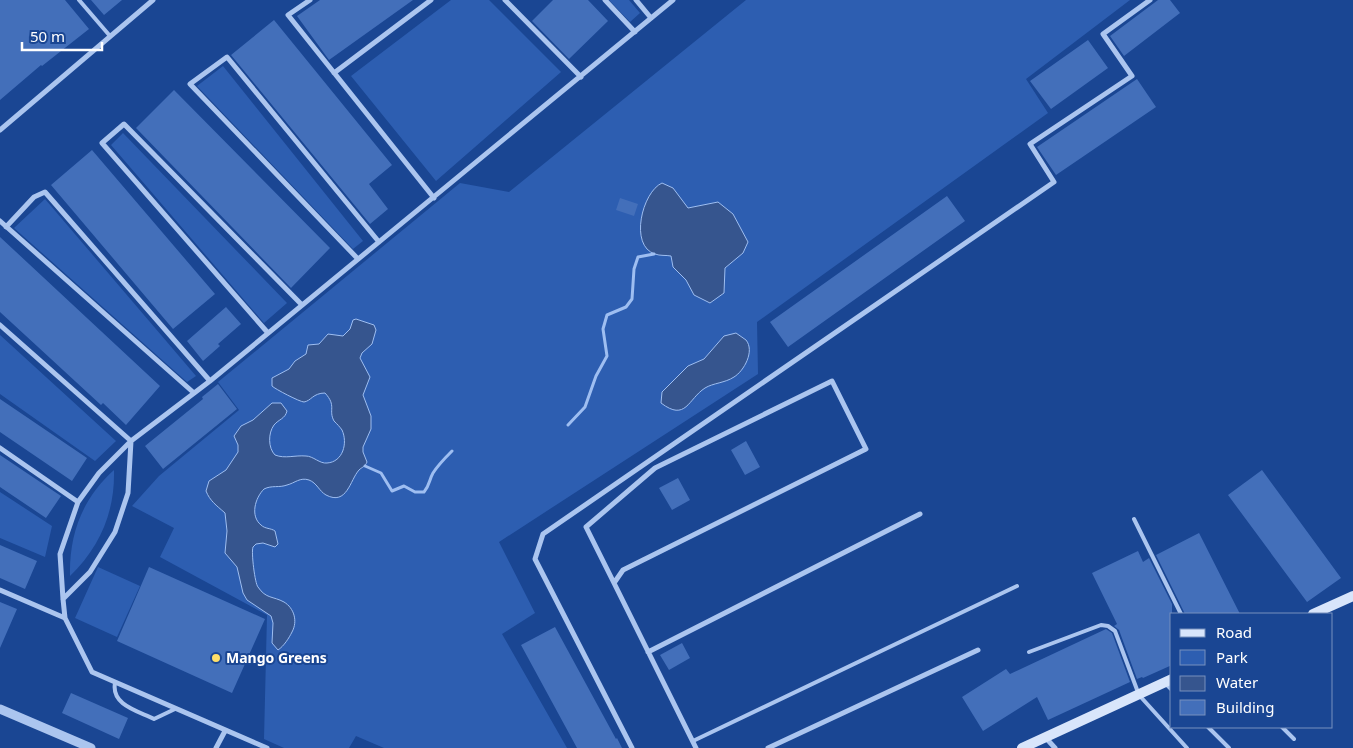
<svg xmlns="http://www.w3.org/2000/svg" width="1353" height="748" font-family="'Noto Sans',sans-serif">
<rect width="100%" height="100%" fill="#1a4693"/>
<!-- green -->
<path fill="#2d5eb1" d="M 451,0 L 489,0 L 561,72 L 436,181 L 351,76 Z
M 609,0 L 629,0 L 640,13 L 630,22 Z
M 746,0 L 1130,0 L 1026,79 L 1048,113 L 757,322 L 758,374 L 499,542 L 535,613 L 502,634 L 567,748 L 384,748 L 356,736 L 349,748 L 284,748 L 264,739 L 267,615 L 160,557 L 174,528 L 132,506 L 159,476 L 239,410 L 218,382 L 460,183 L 509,192 Z
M 223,66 L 363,241 L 353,249 L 197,86 Z
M 123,133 L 287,303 L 264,323 L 111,145 Z
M 45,199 L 196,376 L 187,382 L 14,228 Z
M 0,335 L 116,441 L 95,461 L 0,394 Z
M 114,470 C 115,512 100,547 70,576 C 69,533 83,498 114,470 Z
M 0,492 L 52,526 L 45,557 L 0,538 Z
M 98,567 L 140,586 L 117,637 L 75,618 Z"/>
<!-- water -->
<path fill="#36558e" stroke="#9ebef1" d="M 662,183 L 673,188 L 688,208 L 718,202 L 733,214 L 748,242 L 743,253 L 725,268 L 724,293 L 710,303 L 694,295 L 686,280 L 673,267 L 671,256 C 666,255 660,256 655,254 C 629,246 642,192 662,183 Z
M 356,319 L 374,325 L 376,330 L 372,344 L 362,353 L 360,358 L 370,377 L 363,395 L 371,416 L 371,429 L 363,447 L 363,452 L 367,462 C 365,467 362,467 359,470 C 350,480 347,506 326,495 C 319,491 317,483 309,480 C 300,477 295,483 287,485 C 279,488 272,485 264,489 C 255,498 250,516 261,525 C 265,529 271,528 275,531 L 278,544 L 275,547 L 263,543 L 256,544 L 253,547 C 251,552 255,584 258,587 C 266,599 273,596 284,602 C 294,608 298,621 292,632 C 289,638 284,646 278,650 L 272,643 L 273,623 L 271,616 L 247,600 L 243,593 L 237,567 L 225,553 L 227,531 L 225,513 C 216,505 210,501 206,491 L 209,481 L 226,470 L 238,452 L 238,445 L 234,436 L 241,426 L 253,420 L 272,403 L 281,403 L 287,411 C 285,419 279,419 274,425 C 268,433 268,448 275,455 C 285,459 295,455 306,456 C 313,456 320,464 327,463 C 343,462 348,443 342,430 C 340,427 337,424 334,421 C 328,410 337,406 325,393 C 313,393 311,401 304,402 C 300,402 275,389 272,386 L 272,378 L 289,369 L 295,361 L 306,354 L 308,345 L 319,344 L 328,334 L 343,336 L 350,329 L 353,320 Z
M 736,333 C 739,335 743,338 746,340 C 755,351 744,371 734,377 C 725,383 713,383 705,388 C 688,399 686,422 661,403 L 662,392 L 688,366 L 704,359 L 724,336 Z"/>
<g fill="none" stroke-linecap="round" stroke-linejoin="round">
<!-- stream -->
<path stroke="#9ebef1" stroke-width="3" d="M 568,425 L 585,407 L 596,376 L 607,356 L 603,329 L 607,315 L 626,307 L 632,299 L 634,269 L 638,257 L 654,254
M 365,466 L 381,473 L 392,491 L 404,486 L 415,492 L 424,492 C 430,485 429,480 433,473 C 438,465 445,458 452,451"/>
</g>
<!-- building -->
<path fill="#436fba" d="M 0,0 L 65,0 L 89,29 L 42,66 L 41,65 L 0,100 Z
M 91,0 L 122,0 L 104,15 Z
M 320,0 L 413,0 L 329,60 L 297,16 Z
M 553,0 L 588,0 L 608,21 L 569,59 L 532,21 Z
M 1158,0 L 1170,0 L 1180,13 L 1124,56 L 1110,36 Z
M 274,20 L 392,165 L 369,184 L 388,209 L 370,224 L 231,55 Z
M 1088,40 L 1108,68 L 1051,109 L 1030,81 Z
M 1137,79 L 1156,107 L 1056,175 L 1037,147 Z
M 174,90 L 330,248 L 291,288 L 136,128 Z
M 92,150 L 215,294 L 173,329 L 51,185 Z
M 947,196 L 965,221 L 788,347 L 770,322 Z
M 620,198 L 638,204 L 634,216 L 616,210 Z
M 0,237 L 160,386 L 126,425 L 103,403 L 101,405 L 0,312 Z
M 226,307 L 241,324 L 218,344 L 220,346 L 203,361 L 187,341 Z
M 218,384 L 237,409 L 163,469 L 145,446 L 203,399 L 202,397 Z
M 0,399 L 87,458 L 72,481 L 0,432 Z
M 746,441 L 760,467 L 745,475 L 731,450 Z
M 0,455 L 61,496 L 46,518 L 0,487 Z
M 1262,470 L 1341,578 L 1307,602 L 1228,495 Z
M 678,478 L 690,500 L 672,510 L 659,488 Z
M 1199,533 L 1240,614 L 1185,614 L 1156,555 Z
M 0,545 L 37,561 L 25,589 L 0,578 Z
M 1138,551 L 1143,562 L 1149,558 L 1172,604 L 1172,665 L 1143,678 L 1142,677 L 1137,679 L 1119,630 L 1114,626 L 1117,624 L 1092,573 Z
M 149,567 L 265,619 L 232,693 L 117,641 Z
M 0,602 L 17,609 L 0,648 Z
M 555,627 L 616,739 L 617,738 L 622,748 L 577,748 L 521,645 Z
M 1106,629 L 1112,633 L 1130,682 L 1048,720 L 1037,697 L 983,731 L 962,697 L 1006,669 L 1010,674 Z
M 682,643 L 690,658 L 669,670 L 660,655 Z
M 71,693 L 128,718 L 119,739 L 62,713 Z"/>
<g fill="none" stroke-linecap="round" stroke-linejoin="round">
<!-- service -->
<path stroke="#abc5ef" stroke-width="4" d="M 79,0 L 110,36
M 1134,519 L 1181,614
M 1029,652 L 1101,625 L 1108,626 L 1115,631 L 1139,695 L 1187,748
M 115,683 C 111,705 138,711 154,719 L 175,709
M 1165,683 L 1172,690
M 1208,727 L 1229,748
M 1282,727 L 1294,739
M 693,741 L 1017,586"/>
<!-- minor -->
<path stroke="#abc5ef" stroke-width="5" d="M 310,0 L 288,15 L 434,198
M 505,0 L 581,77
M 605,0 L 635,32
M 636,0 L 651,18
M 334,73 L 431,0
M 0,130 L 153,0
M 0,221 L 194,393
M 6,227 L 34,197 L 45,192 L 210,381
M 358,259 L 190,84 L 227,57 L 379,242
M 0,325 L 131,441 L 128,493 L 115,532 L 90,572 L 63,599
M 268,333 L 102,143 L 124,124 L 302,305
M 0,448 L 78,502
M 614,583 L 586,527 L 655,468 L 832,381 L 866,449 L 623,570 L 614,583 L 696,748
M 0,590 L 65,618
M 648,652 L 920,514
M 1045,737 L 1055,748
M 216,748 L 225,731
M 267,748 L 92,672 L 65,618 L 63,599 L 60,554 L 78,502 L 99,473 L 131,441 L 210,381 L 673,0
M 632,748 L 535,559 L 543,534 L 1054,182 L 1030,144 L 1132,76 L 1103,34 L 1150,0
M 768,748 L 978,650"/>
<!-- tertiary -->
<path stroke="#abc5ef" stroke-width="9" d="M 0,709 L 91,748"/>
<!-- secondary -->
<path stroke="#d8e5fb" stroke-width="10" d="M 1313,614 L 1353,596
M 1022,748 L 1172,679"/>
</g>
<!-- markers -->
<circle fill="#ffdf69" stroke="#1a4693" stroke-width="2" cx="216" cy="658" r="5"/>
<g text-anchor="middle" stroke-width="4" stroke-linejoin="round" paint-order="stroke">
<!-- poi labels -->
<g font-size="14" font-weight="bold" fill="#fff" stroke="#1a4693" text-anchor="start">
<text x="226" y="663">Mango Greens</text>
</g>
</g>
<!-- legend -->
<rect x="1170" y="613" width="162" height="115" fill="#1a4693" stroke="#7690be"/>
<rect x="1180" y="629" width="25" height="8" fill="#d8e5fb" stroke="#7690be"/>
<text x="1216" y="638" font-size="15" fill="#ffffff">Road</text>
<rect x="1180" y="650" width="25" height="15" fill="#2d5eb1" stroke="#7690be"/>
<text x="1216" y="663" font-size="15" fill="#ffffff">Park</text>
<rect x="1180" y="676" width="25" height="15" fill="#36558e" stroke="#7690be"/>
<text x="1216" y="688" font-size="15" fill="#ffffff">Water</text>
<rect x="1180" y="700" width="25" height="15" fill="#436fba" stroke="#7690be"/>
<text x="1216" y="713" font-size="15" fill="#ffffff">Building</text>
<!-- scale -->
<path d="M22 42v8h80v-8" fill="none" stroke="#ffffff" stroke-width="2.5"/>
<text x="30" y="42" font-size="15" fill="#ffffff" stroke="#1a4693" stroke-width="4" paint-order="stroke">50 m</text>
</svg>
